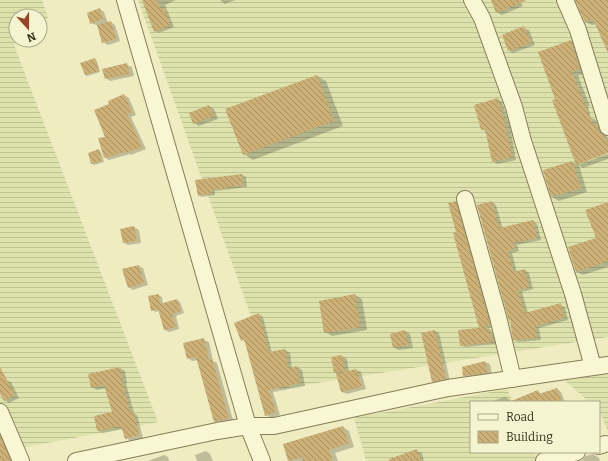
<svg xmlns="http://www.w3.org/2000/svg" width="608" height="461" font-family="Bitter,serif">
<defs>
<pattern id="farmland-rules" width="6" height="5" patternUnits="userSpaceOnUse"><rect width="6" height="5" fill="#dee3ad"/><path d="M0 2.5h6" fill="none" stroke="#bfc394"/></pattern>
<pattern id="building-back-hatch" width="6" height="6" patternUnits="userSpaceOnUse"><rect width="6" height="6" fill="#ccb076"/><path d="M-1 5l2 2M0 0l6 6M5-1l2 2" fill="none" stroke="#a69060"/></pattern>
</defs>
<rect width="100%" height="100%" fill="#eeecc0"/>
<!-- farmland -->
<path fill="url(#farmland-rules)" d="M 0,0 L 42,0 L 48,18 L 40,24 L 40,16 L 16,16 L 16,40 L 20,40 L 14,45 L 158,422 L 0,452 Z
M 138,0 L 608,0 L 608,337 L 280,389 L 252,319 Z
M 608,374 L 608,432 L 599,410 L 599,402 L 589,402 L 563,379 Z
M 507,389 L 513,402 L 471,402 L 471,452 L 534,452 L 537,461 L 366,461 L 354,418 Z"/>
<!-- shadow -->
<path fill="#0003" d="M 143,0 L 176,0 L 165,5 L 174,27 L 159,33 L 155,31 Z
M 220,0 L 235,0 L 225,4 Z
M 492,0 L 520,0 L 523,6 L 502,15 L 497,12 Z
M 576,0 L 608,0 L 608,50 L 596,24 L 592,25 L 586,22 Z
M 99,9 L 104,12 L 108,23 L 111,22 L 115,25 L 120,41 L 108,45 L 103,42 L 98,25 L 96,25 L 91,23 Z
M 524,28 L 529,30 L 535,45 L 513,53 L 509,51 Z
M 571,41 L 578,45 L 586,73 L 578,76 L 590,106 L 588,106 L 591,118 L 596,120 L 598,125 L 603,128 L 608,139 L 608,152 L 580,162 L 580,164 L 608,154 L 608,159 L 583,168 L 579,165 L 587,192 L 559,201 L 552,197 L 544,171 L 572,162 L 577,165 L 556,100 Z
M 95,60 L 97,61 L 100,72 L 87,76 L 85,75 Z
M 127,65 L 132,67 L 134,76 L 110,81 L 106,78 Z
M 317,76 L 326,81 L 343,126 L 253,160 L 244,154 Z
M 124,95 L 129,98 L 136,115 L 131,117 L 146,149 L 131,155 L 130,154 L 109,160 L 104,157 L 110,104 Z
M 498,99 L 502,102 L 510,126 L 516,160 L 497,164 L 493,161 L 486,132 L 482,129 Z
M 209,106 L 214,109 L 218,119 L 199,126 L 194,123 Z
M 99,150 L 101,152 L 104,162 L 94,165 L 92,164 Z
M 242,175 L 246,177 L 247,187 L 215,191 L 215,195 L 202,197 L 198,195 Z
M 456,202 L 460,204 L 494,327 L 488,328 L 491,330 L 497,344 L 465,347 L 461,345 L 482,328 L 480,327 L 457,232 Z
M 492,202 L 496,205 L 503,229 L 533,221 L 537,224 L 541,240 L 517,245 L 519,251 L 512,253 L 517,272 L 525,270 L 529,273 L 533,289 L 522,292 L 528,313 L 560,305 L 565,307 L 568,320 L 539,328 L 541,340 L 519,342 L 514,340 L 511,321 L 509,320 Z
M 608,203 L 608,268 L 608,267 L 583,275 L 577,272 L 597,238 Z
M 134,227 L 139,230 L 141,243 L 128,245 L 124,243 Z
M 139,266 L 143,268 L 148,285 L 133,290 L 129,287 Z
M 158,295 L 162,297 L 163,304 L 177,300 L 180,302 L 184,313 L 176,316 L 179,329 L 169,332 L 165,330 L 159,311 L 156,312 L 152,310 Z
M 355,295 L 362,299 L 367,330 L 332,336 L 325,332 Z
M 259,314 L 263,317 L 272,353 L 285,350 L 290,353 L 292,368 L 297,367 L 302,370 L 305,386 L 273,392 L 280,415 L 271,418 L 266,415 L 246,342 L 242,340 Z
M 405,331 L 410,334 L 413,348 L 399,350 L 394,348 L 391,334 Z
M 435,331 L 439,333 L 450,381 L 437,384 L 433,381 Z
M 204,340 L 209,342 L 213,361 L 217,363 L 233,420 L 220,424 L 215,421 L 198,360 L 192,361 L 188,358 Z
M 342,356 L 347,359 L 349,372 L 356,370 L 361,372 L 366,389 L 347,394 L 342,392 L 337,374 L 335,373 Z
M 485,362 L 490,364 L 492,375 L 469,378 L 464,376 Z
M 120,368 L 125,371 L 127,383 L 126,383 L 134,413 L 137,415 L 143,438 L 131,441 L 126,438 L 123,429 L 103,433 L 98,431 L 113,413 L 106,388 L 97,390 L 92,387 Z
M 6,380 L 11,382 L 19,398 L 9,403 L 5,400 L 0,392 L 0,383 Z
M 557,389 L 561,392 L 565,402 L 489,402 L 505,397 L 510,400 L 511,402 L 537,391 L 542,394 Z
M 343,427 L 349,431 L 354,447 L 335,453 L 338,461 L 289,461 L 284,445 Z
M 0,430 L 14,461 L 0,461 Z
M 206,451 L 210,454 L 213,461 L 197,461 L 195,455 Z
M 417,451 L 422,453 L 424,461 L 404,461 Z
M 593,454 L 599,458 L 600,461 L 582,461 L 586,456 Z
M 164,455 L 168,457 L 169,461 L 148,461 Z"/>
<!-- building -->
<path fill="url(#building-back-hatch)" d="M 142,0 L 157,0 L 160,9 L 164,8 L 170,25 L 154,32 Z
M 491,0 L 527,0 L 496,13 Z
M 575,0 L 608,0 L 608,53 L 593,19 L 585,22 Z
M 100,8 L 103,19 L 90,24 L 87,13 Z
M 111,21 L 116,39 L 102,43 L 97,25 Z
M 524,26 L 531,43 L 508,51 L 502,35 Z
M 571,40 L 580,69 L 572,72 L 593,125 L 597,123 L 599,130 L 601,134 L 605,136 L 608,144 L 608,153 L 576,165 L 552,100 L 555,99 L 538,52 Z
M 95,58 L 99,71 L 85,75 L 80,63 Z
M 127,63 L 130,74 L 105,79 L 102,69 Z
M 317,75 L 334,121 L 243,155 L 225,109 Z
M 124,94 L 132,112 L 127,114 L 142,147 L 126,153 L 125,152 L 104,158 L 98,138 L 105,137 L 94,110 L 109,104 L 108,101 Z
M 498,98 L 505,123 L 512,157 L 492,162 L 485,129 L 481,130 L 474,105 Z
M 209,105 L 214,116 L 193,124 L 189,113 Z
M 99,149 L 102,161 L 91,164 L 88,153 Z
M 572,161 L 581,188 L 551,197 L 543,170 Z
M 242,174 L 243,185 L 211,190 L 212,193 L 198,196 L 195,180 Z
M 456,201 L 490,325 L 479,328 L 453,233 L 456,232 L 448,203 Z
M 492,201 L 499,228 L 533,220 L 537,238 L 513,243 L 515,248 L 508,250 L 513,272 L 525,269 L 529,287 L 518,290 L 525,313 L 561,303 L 564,318 L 535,326 L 537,338 L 513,340 L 510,320 L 509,321 L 477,205 Z
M 608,202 L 608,261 L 576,272 L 568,247 L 596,238 L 585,210 Z
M 134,226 L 137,241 L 123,243 L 120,229 Z
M 139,265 L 144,283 L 128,288 L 122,269 Z
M 159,294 L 160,304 L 177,299 L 181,311 L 172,314 L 176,327 L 164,330 L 158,309 L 151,311 L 148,296 Z
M 355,294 L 360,327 L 324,333 L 319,301 Z
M 259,313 L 269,352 L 285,349 L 288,368 L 297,366 L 300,383 L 269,390 L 276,412 L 265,416 L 244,339 L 241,341 L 234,323 Z
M 487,327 L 494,342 L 460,346 L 458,330 Z
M 405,330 L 408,345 L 393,348 L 390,334 Z
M 435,330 L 446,379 L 432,382 L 421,333 Z
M 204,338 L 209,360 L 212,359 L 229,418 L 214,422 L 196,357 L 187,359 L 183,343 Z
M 342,355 L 345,371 L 334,373 L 331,357 Z
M 485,361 L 488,373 L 463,376 L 462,367 Z
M 0,367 L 15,395 L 4,401 L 0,394 Z
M 120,367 L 123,381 L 122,381 L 130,412 L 133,411 L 139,435 L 125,439 L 121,426 L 97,431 L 94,416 L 112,412 L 104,385 L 91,388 L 88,374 Z
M 356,369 L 362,387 L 341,392 L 336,374 Z
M 557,388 L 562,402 L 509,402 L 538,390 L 539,394 Z
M 343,426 L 349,443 L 329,450 L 333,461 L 303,461 L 302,457 L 288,461 L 283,444 Z
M 0,436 L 11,461 L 0,461 Z
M 417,449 L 421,461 L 389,461 L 389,459 Z"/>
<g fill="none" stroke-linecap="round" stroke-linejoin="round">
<defs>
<path id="minor" d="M 125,0 L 248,426 L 262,461
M 472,0 L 482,18 L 514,107 L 523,141 L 573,294 L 593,367
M 565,0 L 578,30 L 608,127
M 465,199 L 498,317 L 513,379
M 0,412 L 21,461
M 599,446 L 605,444
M 76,461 L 217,431 L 248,426 L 274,426 L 448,388 L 608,365
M 544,461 L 577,452"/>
</defs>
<!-- minor casing -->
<use href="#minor" stroke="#877d58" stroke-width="18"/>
<!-- minor -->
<use href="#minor" stroke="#f9f7d3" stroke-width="16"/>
</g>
<!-- legend -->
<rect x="470" y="401" width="130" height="52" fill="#f5f4d0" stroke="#a9a688"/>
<rect x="478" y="414" width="20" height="6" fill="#f9f7d3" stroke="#a9a688"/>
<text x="506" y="421" font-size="12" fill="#36301c">Road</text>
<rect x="478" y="431" width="20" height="12" fill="url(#building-back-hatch)" stroke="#a9a688"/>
<text x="506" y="441" font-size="12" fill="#36301c">Building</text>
<!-- north arrow -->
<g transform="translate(28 28) rotate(159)"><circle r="19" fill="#f5f4d0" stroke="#a9a688"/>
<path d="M0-3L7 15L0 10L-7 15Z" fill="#964428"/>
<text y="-6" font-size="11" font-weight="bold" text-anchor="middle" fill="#36301c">N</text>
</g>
</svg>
